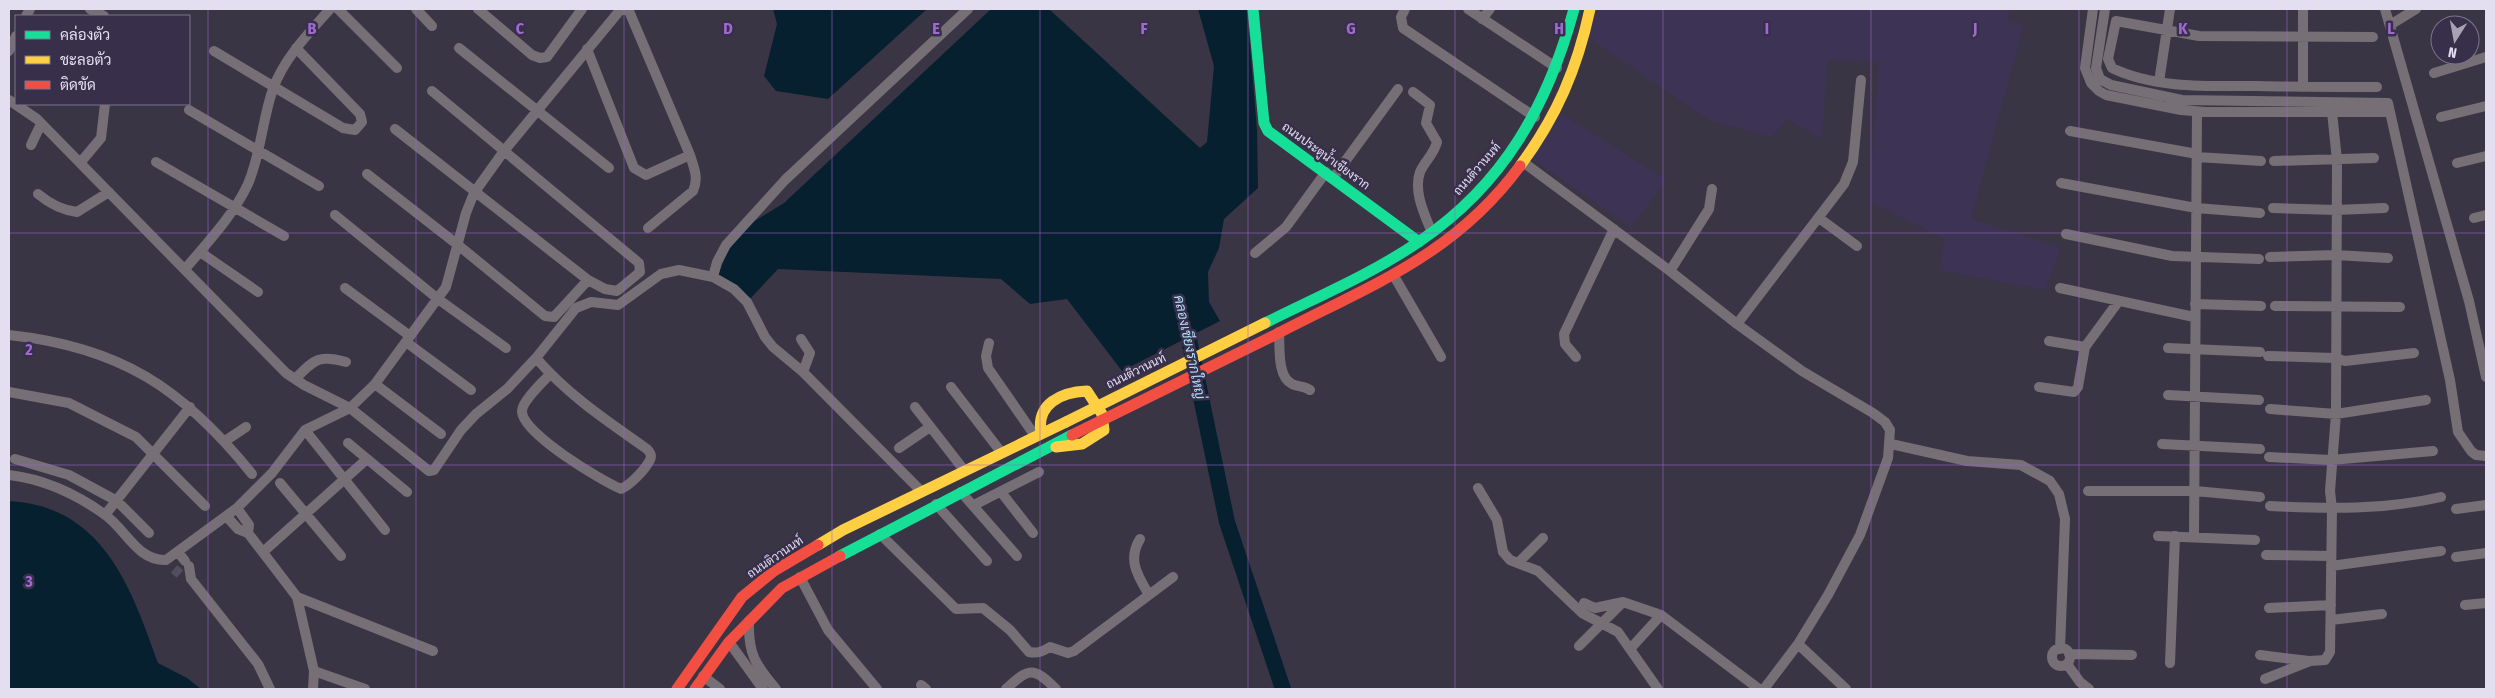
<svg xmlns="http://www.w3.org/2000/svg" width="2495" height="698" font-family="'Fira Sans Condensed',Sarabun,sans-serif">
<rect width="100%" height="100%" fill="#3a3545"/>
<!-- built -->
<path fill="#3d3354" d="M 1596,9 L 2010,9 L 2007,21 L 2024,25 L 1971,219 L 2061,248 L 2045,290 L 1939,270 L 1945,239 L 1869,202 L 1879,62 L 1828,60 L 1822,139 L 1787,119 L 1772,137 L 1710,121 L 1589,38 Z
M 1559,112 L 1667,180 L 1631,227 L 1529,157 Z"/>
<!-- water -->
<path fill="#07202f" d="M 773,9 L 927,9 L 828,99 L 776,91 L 764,76 L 777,24 Z
M 991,9 L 1049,9 L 1200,148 L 1207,142 L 1214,66 L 1198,9 L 1247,9 L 1257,130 L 1258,188 L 1224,219 L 1219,248 L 1208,272 L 1209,302 L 1220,321 L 1122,371 L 1067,299 L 1030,304 L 1001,279 L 778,269 L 749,300 L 718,275 L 728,251 L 745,227 L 784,203 Z
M 9,501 C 103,506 131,587 158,663 L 187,678 L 201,689 L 9,689 Z"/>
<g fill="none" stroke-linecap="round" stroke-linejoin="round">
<!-- river -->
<path stroke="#07202f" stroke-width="16" d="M 1184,316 L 1227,522 L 1283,689"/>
<!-- street-tunnel -->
<path stroke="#534e5f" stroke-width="10" stroke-dasharray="10 5" stroke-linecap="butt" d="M 174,569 L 180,574"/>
<!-- street -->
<path stroke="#766f76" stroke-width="10" d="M 90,9 L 104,16
M 338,9 L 397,68
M 416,9 L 432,26
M 478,9 L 532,55 L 540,58 L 547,57 L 582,9
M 1405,9 L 1401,17 L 1403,28 L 1535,117
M 1468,9 L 1557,68
M 2093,9 L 2085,68 L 2091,83 L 2099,91 L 2106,95 L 2181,110 L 2206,112 L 2390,112
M 2105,9 L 2096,68 L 2100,79 L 2111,85 L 2182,100 L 2388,103 L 2450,380 L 2458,432 L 2471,451 L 2476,455 L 2486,456
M 2385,9 L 2469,301 L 2486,377
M 26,16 L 30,9
M 1482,19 L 1490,9
M 2390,25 L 2416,9
M 2373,37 L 2199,36 L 2116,21 L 2108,59 L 2112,68 C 2155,89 2211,86 2258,86 C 2298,87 2337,87 2377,87
M 459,48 L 609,168
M 587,49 L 634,168 L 646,175 L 690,155
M 9,51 L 16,36
M 214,51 L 343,128 L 355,130 L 362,122 L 360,114 L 296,48
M 2456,55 L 2460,65
M 2434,73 L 2486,57
M 2159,82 L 2170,9
M 2303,87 L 2303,9
M 1413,92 L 1430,105 L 1426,123 L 1437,142 C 1434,154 1425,161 1420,172 C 1413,192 1425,215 1432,233
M 9,100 L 37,119 L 286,373 L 304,385 L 350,408 L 429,471 L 434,470 L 461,430 L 476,414 L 507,389 L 536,358 L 576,308 L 591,302 L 618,305 L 661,274 L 679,270 L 713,277 L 734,289 L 747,302 L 765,337 L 773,347 L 803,372 L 921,491
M 189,110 L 319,186
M 2441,117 L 2486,106
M 395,129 L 588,280 L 605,289 L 617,291 L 640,272 L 639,263 L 432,91
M 2070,131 L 2197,154
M 31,145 L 41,124
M 2197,157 L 2261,161
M 2274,161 L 2374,158
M 156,162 L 284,236
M 1523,162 L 1670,271 L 1737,324 L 1802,371 L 1873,413 L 1885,422 L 1890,430 L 1888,458 L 1860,535 L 1828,595 L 1798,644 L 1846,689
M 80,163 L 101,138 L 105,104
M 2457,163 L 2486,156
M 367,174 L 458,245 L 545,316 L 554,317 L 588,280
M 1333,178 L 1398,89
M 2061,183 L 2196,208 L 2260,213
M 38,194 C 50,204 61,210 77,212 L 109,192
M 2273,208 L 2336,210 L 2384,208
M 335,215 L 438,299 L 506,348
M 1819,218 L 1857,246
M 2474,218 L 2486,215
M 2066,234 L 2172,256 L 2259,259
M 200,252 L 258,292
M 1255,253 L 1286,227 L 1326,172
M 2270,257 L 2336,255 L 2388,258
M 185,269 C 207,243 233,216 248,184 C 261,154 262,120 273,89 C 284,58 309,33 330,9
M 1670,271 L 1709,209 L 1712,189
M 1394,276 L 1441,357
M 713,277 L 717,262 L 726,245 L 785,180 L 968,9
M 345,288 L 410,336
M 2060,288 L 2194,317
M 2195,304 L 2261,306
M 2275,306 L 2400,307
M 1737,324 L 1844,184 L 1853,162 L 1861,80
M 1279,332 C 1280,347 1277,377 1292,384 C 1298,387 1304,386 1310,390
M 9,335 C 120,347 183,388 252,474
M 801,339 L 810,353 L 803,372
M 2049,341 L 2085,347 L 2118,302
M 406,342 L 471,390
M 989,343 L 986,356 L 988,368 L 1035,436
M 2168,348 L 2260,352
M 2268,356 L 2335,358 L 2345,361 L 2414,353
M 1576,357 L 1565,344 L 1564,334 L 1614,229
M 536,358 C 568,395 607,421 647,449 C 650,452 652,456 650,460 C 645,470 630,485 621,489 C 602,481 521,433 522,411 C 522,401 543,382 550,374
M 295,379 C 314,360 318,354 346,362
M 375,384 L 441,434
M 951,387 L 1001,452
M 2039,387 L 2074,392 L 2078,387 L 2085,347
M 9,392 L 69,403 L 136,437 L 205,506
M 2168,395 L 2259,400
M 915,407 L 964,470
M 2270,409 L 2336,414 L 2426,400
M 305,430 L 385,530
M 225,441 L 246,427
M 348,443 L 407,492
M 1891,444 L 1967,461 L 2021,465 L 2050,481 L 2059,494 L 2065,519 L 2060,649
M 2162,444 L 2260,449
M 899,448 L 930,427
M 2269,457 L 2331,460 L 2433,451
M 15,459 L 69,475 L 117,501 L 149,533
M 9,475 C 43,479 76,494 104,514 C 126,529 137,561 166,560 L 237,508 L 272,473 L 305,430 L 350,408 L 375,384 L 446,287 L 466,213 L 474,193 L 504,151 L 621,9 L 629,11 L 690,155 C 694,168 699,178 693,191 L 648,228
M 280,483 L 341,556
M 1478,488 L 1497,520 L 1503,552 L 1510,560 L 1538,571 L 1582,613 L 1618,632 L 1658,689
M 2088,491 L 2195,491 L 2260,497
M 961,492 L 1017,556
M 1001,492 L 1033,533
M 936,504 L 987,561
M 974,505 L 1039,472
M 2270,506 C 2327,509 2385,510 2441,497
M 237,508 L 249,525 L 248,533
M 2456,509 L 2486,505
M 105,515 L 190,407
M 227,517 L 238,529 L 248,533 L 297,597 L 314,671 L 313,689
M 880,534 L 956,609 L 983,608 L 1010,630 L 1029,652 C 1038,654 1043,651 1050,647 L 1068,653 L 1074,651 L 1173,577
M 2158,536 L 2255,540
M 2194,537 L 2197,112
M 1140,539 C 1127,560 1138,576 1149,595
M 178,552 L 185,561
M 263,552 L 367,459
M 2266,555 L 2331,556
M 2456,557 L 2486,553
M 1518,563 L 1543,538
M 189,566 L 191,579 L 258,664 L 270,689
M 2331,566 L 2441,551
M 800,577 L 828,630 L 877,689
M 297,597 L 433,651
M 1584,603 L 1595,608 L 1623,602 L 1661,615
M 2465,605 L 2486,603
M 2269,608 L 2331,605
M 2331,620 L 2382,614
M 749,621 C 748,654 755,664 776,689
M 729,642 L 763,689
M 1579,646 L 1623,602
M 1631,648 L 1661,615 L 1759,689
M2052 657a9 9 0 1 1 18 0a9 9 0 1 1-18 0Z
M 2069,654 L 2132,655
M 2260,655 L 2309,661
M 2170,663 L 2175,536
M 2067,664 L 2080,682 L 2089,689
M 314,671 L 365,689
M 703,676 L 720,689
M 2265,679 L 2310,661 L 2325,660 L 2330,652 L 2332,509 L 2330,491 L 2336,414 L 2337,160 L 2332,112
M 921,685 L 926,689
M 1006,689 C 1029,668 1033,666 1056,689
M 1764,689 L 1798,644"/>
<!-- fast -->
<path stroke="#16e098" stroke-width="11" d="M 1253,9 L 1264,123 L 1268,131 L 1419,242
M 1265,323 C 1317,297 1372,274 1420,241 C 1504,184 1548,105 1574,9
M 840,556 L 1072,435"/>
<!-- slow -->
<path stroke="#ffcf43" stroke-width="11" d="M 1520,166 C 1557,116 1577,69 1590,9
M 1041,433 C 1036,404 1061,392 1087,391 L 1102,414 L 1104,430 L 1082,444 L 1056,447
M 818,545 L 843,530 L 1066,422"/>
<!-- jam -->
<path stroke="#f24e42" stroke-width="11" d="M 1273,336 C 1368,286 1453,257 1520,166
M 677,689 L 742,597 L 774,571 L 818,545
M 695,689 L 729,642 L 782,588 L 840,556"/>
<!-- slow-bridge -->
<path stroke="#ffcf43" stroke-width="11" d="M 1066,422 L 1265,323"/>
<!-- jam-bridge -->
<path stroke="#f24e42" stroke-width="11" d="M 1072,435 L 1273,336"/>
</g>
<!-- grid -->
<path fill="none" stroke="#9f6ad0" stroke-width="1" stroke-opacity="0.55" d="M 208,9 L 208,689M 416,9 L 416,689M 624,9 L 624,689M 832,9 L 832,689M 1040,9 L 1040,689M 1248,9 L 1248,689M 1455,9 L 1455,689M 1663,9 L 1663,689M 1871,9 L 1871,689M 2079,9 L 2079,689M 2287,9 L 2287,689M 9,233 L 2486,233M 9,465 L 2486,465"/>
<g text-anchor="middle" stroke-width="5" stroke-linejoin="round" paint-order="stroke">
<!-- street labels -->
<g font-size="12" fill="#e3def0" stroke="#382f4b">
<text transform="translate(1326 156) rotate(36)" y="4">ถนนประตูน้ำเชียงราก</text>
<text transform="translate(1477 169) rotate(-49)" y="4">ถนนติวานนท์</text>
<text transform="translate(1136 371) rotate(-26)" y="4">ถนนติวานนท์</text>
<text transform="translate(775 557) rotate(-34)" y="4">ถนนติวานนท์</text>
</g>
<!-- water labels -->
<g font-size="14" font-style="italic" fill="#afdef9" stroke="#382f4b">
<text transform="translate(1190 347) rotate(78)" y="5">คลองเชียงรากใหญ่</text>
</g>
</g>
<g font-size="16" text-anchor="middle" font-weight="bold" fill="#9f6ad0" stroke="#382f4b" stroke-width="5" stroke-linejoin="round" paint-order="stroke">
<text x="312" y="34">B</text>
<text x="520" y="34">C</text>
<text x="728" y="34">D</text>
<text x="936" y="34">E</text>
<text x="1144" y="34">F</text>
<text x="1351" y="34">G</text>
<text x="1559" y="34">H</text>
<text x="1767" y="34">I</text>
<text x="1975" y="34">J</text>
<text x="2183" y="34">K</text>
<text x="2391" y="34">L</text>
<text x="29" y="355">2</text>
<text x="29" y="587">3</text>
</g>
<!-- border -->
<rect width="2495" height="698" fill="none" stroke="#e3def0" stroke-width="20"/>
<!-- legend -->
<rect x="15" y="15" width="175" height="90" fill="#382f4b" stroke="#7c758d"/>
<rect x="25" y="31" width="25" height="8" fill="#16e098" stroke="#7c758d"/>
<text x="60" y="40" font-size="15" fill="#e3def0">คล่องตัว</text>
<rect x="25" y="56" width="25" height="8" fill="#ffcf43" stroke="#7c758d"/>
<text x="60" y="65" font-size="15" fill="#e3def0">ชะลอตัว</text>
<rect x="25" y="81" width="25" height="8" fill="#f24e42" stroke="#7c758d"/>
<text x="60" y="90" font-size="15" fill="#e3def0">ติดขัด</text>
<!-- north arrow -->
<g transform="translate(2455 40) rotate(191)"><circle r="24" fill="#382f4b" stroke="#7c758d"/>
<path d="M0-4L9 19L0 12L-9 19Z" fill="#a8a3b4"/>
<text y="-8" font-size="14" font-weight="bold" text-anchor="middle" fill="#e3def0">N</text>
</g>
</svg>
